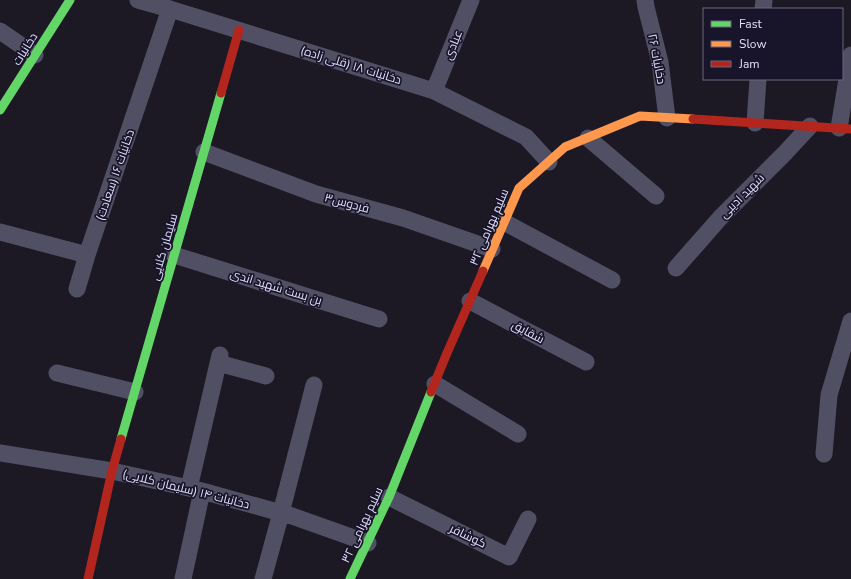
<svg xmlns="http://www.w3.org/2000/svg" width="851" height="579" font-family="'Nunito Sans',Cairo,sans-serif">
<rect width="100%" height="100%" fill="#1c1925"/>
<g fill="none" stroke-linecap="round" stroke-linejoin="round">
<!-- street -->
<path stroke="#514f64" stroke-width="17" d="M 138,0 L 170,9 L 434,91 L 526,137 L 549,162
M 645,0 L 646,7 L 660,62 L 667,118
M 763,9 L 764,0
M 0,31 L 35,55
M 434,91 L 471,0
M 755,123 L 758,79
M 839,128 L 851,55
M 588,138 L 656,196
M 204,152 L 316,194 L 403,218 L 492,249
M 504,222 L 612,280
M 0,232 L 87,255 L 170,9
M 174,255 L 379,319
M 676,268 L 720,218 L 785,153 L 810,126
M 77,289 L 87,255
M 470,301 L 586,362
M 218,363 L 266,376
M 57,373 L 135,392
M 435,384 L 518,434
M 0,453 L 112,471 L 202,491 L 292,516 L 368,543
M 824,454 L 829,395 L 851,321
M 189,488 L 220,355
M 389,497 L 509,557 L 528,519
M 183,579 L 202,491
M 263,579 L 281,513 L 314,385"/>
<!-- fast -->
<path stroke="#63d668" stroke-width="9" d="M 0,110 L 70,0
M 121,439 L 221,93
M 350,579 L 389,497 L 431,392"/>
<!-- slow -->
<path stroke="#ff974d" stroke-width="9" d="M 483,271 L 519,188 L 565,147 L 640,116 L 693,119"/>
<!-- jam -->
<path stroke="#b3261e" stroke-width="9" d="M 221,93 L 239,30
M 693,119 L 851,129
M 431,392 L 447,353 L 483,271
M 88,579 L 112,471 L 121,439"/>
</g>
<g text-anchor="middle" stroke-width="3.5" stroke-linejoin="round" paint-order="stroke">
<!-- street labels -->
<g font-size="12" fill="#e4e1fc" stroke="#18142a">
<text transform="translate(453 45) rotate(-68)" y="4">عبادی</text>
<text transform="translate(25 49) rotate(-58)" y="4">دخانیات</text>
<text transform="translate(657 59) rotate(79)" y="4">دخانیات ۲۶</text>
<text transform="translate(351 65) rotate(17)" y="4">دخانیات ۱۸ (قلی زاده)</text>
<text transform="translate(115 175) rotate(-71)" y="4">دخانیات ۱۶ (سعادت)</text>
<text transform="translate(742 196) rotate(-45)" y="4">شهید ادیبی</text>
<text transform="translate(347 203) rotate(15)" y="4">فردوس۳</text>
<text transform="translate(489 227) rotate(-67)" y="4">سلیم بهرامی ۳۲</text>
<text transform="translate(164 247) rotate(-74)" y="4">سلیمان کلایی</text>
<text transform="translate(276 287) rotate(17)" y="4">بن بست شهید اندی</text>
<text transform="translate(528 332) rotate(28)" y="4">شقایق</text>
<text transform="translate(186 489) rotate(14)" y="4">دخانیات ۱۴ (سلیمان کلایی)</text>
<text transform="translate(362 525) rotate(-65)" y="4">سلیم بهرامی ۳۲</text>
<text transform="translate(468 536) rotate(26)" y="4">کوشافر</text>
</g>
</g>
<!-- legend -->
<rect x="703" y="8" width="140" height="72" fill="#18142a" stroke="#6a667e"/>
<rect x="711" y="21" width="20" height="6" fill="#63d668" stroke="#6a667e"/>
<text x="739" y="28" font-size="12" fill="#e4e1fc">Fast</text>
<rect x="711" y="41" width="20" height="6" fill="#ff974d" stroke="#6a667e"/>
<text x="739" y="48" font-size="12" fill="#e4e1fc">Slow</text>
<rect x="711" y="61" width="20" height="6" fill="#b3261e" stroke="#6a667e"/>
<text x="739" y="68" font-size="12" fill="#e4e1fc">Jam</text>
</svg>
